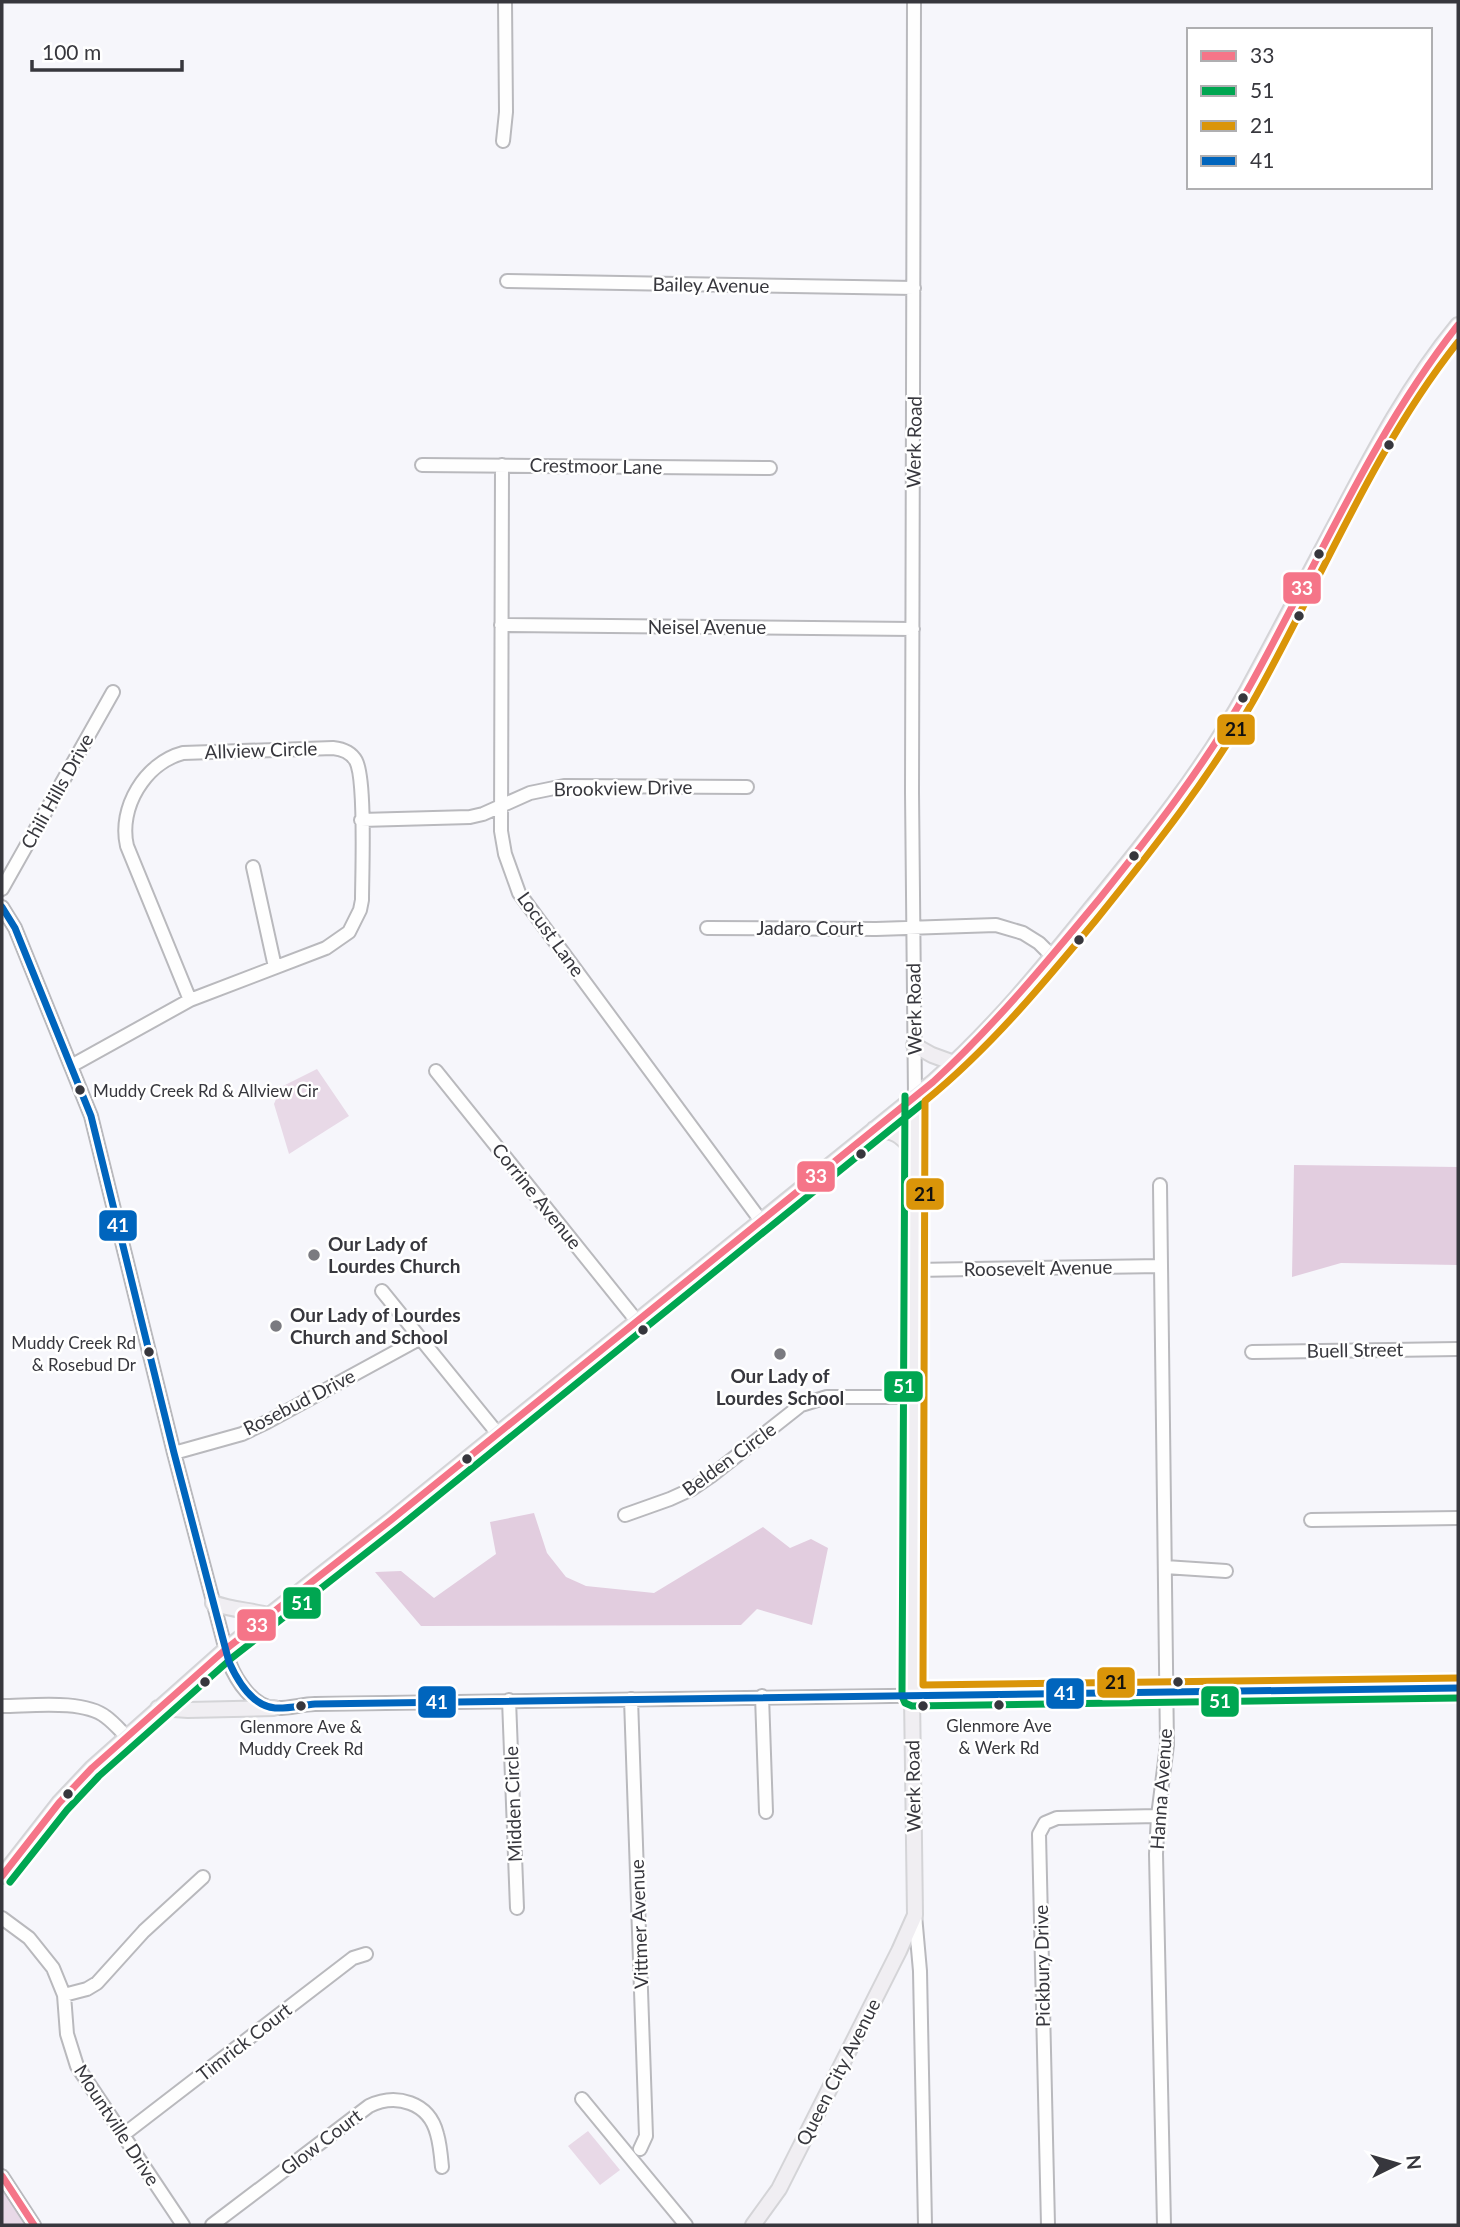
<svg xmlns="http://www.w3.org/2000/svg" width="1460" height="2227" font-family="Lato,sans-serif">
<rect width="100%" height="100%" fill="#f6f6fb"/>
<!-- green -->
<path fill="#e8d9e7" d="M 317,1069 L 349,1116 L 289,1154 L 274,1104 L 281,1087 Z
M 588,2131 L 620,2170 L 600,2185 L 568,2146 Z
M 2,2176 L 34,2225 L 2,2225 Z"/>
<!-- forest -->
<path fill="#e2cddf" d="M 1294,1165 L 1458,1167 L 1458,1265 L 1341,1263 L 1292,1277 Z
M 534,1513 L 547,1553 L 566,1577 L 586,1586 L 654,1593 L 763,1527 L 790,1548 L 811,1539 L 828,1548 L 812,1625 L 757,1609 L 741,1625 L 421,1626 L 375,1572 L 401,1571 L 434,1598 L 496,1554 L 490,1522 Z"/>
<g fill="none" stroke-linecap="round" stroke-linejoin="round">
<defs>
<path id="minor" d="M 914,2 L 912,792 L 915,1096
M 503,141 L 506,112 L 505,2
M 507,281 L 914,288
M 422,465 L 770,468
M 502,465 L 501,831 L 505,854 L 519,893 L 761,1221
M 501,625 L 913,629
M 361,820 L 470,817 L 483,814 L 530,793 L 564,786 L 747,787
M 253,867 L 275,967
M 2,889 L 113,692
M 2,907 L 15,928 L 91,1116 L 174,1453 L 229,1662 C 236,1680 253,1707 275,1708 C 288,1709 302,1704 315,1704 L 1458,1688
M 707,928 L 876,929 L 996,925 L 1023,933 L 1039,943 L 1052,956
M 71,1066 L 190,1000 L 326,948 L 349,932 L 360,910 L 362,900 C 362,874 366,780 356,761 C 351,752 343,749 333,748 L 183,753 C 145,763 118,808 127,846 L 190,1000
M 436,1071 L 636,1320
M 1160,1185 L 1167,1745 L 1158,1816 L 1156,1854 L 1164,2225
M 915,1270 L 1161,1266
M 382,1291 L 498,1434
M 1252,1352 L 1458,1349
M 174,1453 L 242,1434 L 267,1422 L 419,1339
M 625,1515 L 670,1499 L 692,1489 L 711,1476 L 801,1405 L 827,1397 L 913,1397
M 1311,1520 L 1458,1518
M 1165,1567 L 1226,1571
M 762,1696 L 766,1812
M 631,1699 L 646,2136 L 640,2149
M 509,1700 L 517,1908
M 2,1706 C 30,1706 83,1699 106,1717 C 113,1722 120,1730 126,1736
M 915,1915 L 920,1971 L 925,2225
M 2,1918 L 29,1938 L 53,1968 L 64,1995 L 67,2034 L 77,2066 L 183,2225
M 64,1995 L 87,1989 L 97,1983 L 144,1931 L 203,1877
M 582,2099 L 686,2225
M 123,2135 L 353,1958 L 366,1954
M 2,2176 L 34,2225
M 212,2225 L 369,2106 C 396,2093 429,2102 437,2134 C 440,2144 441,2156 442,2167
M 1048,2225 L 1039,1834 L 1045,1823 L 1057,1818 L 1158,1816"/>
<path id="major" d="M 914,1045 L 932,1055 L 954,1063
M 874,1129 C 899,1132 899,1135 916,1152
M 213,1603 C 232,1610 249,1610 268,1615
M 158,1708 L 188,1710 L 274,1708
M 2,1876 L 59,1803 L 92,1768 L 226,1649 L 391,1520 L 933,1082 C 993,1029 1043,968 1093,906 C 1150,836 1203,771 1247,691 C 1278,634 1308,576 1339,518 C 1374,451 1410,383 1458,325
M 753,2225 L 779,2189 L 899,1951 L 915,1915 L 912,1696 L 915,1096"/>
</defs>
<!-- minor casing -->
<use href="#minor" stroke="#b9b9bd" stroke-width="16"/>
<!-- major casing -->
<use href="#major" stroke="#d4d4d7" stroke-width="18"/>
<!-- minor -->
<use href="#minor" stroke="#fefefe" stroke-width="12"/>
<!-- major -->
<use href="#major" stroke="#f0eef2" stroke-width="14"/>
<defs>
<path id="bus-1" d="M 2,1876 L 59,1803 L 92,1768 L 226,1649 L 391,1520 L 933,1082 C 994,1026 1047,962 1100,898 C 1153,832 1205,765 1247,691 C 1316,568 1371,436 1458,325
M 2,2176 L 34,2225"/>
<path id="bus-2" d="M 905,1096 L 902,1696 L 905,1703 L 912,1706 L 1458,1698
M 10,1882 L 67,1810 L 99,1776 L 233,1657 L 398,1528 L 922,1104"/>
<path id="bus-3" d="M 1458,1678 L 923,1685 L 925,1101 C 990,1048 1043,984 1096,920 C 1154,848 1211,776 1256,696 C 1322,578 1374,448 1458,342"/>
<path id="bus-4" d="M 2,907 L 15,928 L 91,1116 L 174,1453 L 229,1662 C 238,1682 252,1706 275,1708 C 288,1709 302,1705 315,1704 L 1458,1688"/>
</defs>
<!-- bus-1 casing -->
<use href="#bus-1" stroke="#fff" stroke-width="12"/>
<!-- bus-2 casing -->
<use href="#bus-2" stroke="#fff" stroke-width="12"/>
<!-- bus-3 casing -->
<use href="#bus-3" stroke="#fff" stroke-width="12"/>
<!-- bus-4 casing -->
<use href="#bus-4" stroke="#fff" stroke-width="12"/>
<!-- bus-1 -->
<use href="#bus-1" stroke="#f57588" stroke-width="7"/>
<!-- bus-2 -->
<use href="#bus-2" stroke="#00a651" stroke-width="7"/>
<!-- bus-3 -->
<use href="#bus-3" stroke="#da9509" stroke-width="7"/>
<!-- bus-4 -->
<use href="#bus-4" stroke="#0065bd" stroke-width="7"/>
</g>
<!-- markers -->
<g fill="#37373d" stroke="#fff" stroke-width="2.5">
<circle cx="1389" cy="445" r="6"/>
<circle cx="1319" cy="554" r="6"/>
<circle cx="1299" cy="616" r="6"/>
<circle cx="1243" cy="698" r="6"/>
<circle cx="1134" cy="856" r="6"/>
<circle cx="1079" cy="940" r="6"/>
<circle cx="80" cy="1090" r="6"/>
<circle cx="861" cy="1154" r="6"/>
<circle cx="643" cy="1330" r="6"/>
<circle cx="149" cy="1352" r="6"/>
<circle cx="467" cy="1459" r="6"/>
<circle cx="205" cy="1682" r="6"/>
<circle cx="1178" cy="1682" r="6"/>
<circle cx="999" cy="1705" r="6"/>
<circle cx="301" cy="1706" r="6"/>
<circle cx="923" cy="1706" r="6"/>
<circle cx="68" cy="1794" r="6"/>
</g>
<g fill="#7a7a80" stroke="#fff" stroke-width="2.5">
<circle cx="314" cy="1255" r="7"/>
<circle cx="276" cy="1326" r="7"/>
<circle cx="780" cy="1354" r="7"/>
</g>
<g text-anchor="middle" stroke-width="5" stroke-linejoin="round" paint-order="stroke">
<!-- bus labels -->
<g font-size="17" fill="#37373d" stroke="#fff">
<text x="93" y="1097" text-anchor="start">Muddy Creek Rd &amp; Allview Cir</text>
<text x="136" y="1349" text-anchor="end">Muddy Creek Rd<tspan x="136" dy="22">&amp; Rosebud Dr</tspan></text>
<text x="999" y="1732">Glenmore Ave<tspan x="999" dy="22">&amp; Werk Rd</tspan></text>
<text x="301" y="1733">Glenmore Ave &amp;<tspan x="301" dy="22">Muddy Creek Rd</tspan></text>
</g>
<!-- street labels -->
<g font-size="19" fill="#37373d" stroke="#fff">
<text transform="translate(711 285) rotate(1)" y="7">Bailey Avenue</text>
<text transform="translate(914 442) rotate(-89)" y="7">Werk Road</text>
<text transform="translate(596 466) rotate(1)" y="7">Crestmoor Lane</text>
<text x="707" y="634">Neisel Avenue</text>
<text transform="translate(261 750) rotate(-2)" y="7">Allview Circle</text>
<text transform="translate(623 788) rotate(-1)" y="7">Brookview Drive</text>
<text transform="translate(57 791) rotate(-61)" y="7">Chili Hills Drive</text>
<text x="810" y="935">Jadaro Court</text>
<text transform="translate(551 934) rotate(54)" y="7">Locust Lane</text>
<text transform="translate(914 1009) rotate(-91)" y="7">Werk Road</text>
<text transform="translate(537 1196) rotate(51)" y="7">Corrine Avenue</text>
<text transform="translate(1038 1268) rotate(-1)" y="7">Roosevelt Avenue</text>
<text transform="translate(1355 1350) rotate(-1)" y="7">Buell Street</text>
<text transform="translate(299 1402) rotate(-27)" y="7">Rosebud Drive</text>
<text transform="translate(729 1459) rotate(-36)" y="7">Belden Circle</text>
<text transform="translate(913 1786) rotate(-91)" y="7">Werk Road</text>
<text transform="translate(1161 1789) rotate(-86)" y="7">Hanna Avenue</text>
<text transform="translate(513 1804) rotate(-92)" y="7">Midden Circle</text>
<text transform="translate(639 1924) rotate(-92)" y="7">Vittmer Avenue</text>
<text transform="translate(1042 1966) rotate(-91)" y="7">Pickbury Drive</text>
<text transform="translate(244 2042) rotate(-38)" y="7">Timrick Court</text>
<text transform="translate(838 2072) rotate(-63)" y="7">Queen City Avenue</text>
<text transform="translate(117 2125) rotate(57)" y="7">Mountville Drive</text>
<text transform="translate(321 2142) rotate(-37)" y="7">Glow Court</text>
</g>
<!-- poi labels -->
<g font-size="19" font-weight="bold" fill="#37373d" stroke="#fff" text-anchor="start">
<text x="328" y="1251">Our Lady of<tspan x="328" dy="22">Lourdes Church</tspan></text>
<text x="290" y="1322">Our Lady of Lourdes<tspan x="290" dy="22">Church and School</tspan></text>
<text x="780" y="1383" text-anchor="middle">Our Lady of<tspan x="780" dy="22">Lourdes School</tspan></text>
</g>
</g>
<g stroke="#fff" stroke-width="2.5">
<rect x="1282" y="571" width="40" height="34" rx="7" fill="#f57588"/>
<rect x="1216" y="713" width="40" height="33" rx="7" fill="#da9509"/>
<rect x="796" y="1160" width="40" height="33" rx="7" fill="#f57588"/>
<rect x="905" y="1177" width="40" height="34" rx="7" fill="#da9509"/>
<rect x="98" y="1209" width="40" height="33" rx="7" fill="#0065bd"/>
<rect x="883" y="1370" width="41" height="33" rx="7" fill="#00a651"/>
<rect x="282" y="1586" width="40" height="34" rx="7" fill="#00a651"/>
<rect x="236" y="1608" width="41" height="34" rx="7" fill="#f57588"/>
<rect x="1096" y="1666" width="40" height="33" rx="7" fill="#da9509"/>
<rect x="1045" y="1677" width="40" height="33" rx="7" fill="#0065bd"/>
<rect x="1200" y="1685" width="40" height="33" rx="7" fill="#00a651"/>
<rect x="417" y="1685" width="40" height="34" rx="7" fill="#0065bd"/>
</g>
<g font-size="19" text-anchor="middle" font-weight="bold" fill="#fff">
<text x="1302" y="595">33</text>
<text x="816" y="1183">33</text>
<text x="118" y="1232">41</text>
<text x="904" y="1393">51</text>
<text x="302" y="1610">51</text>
<text x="257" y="1632">33</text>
<text x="1065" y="1700">41</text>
<text x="1220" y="1708">51</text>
<text x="437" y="1709">41</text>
</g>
<g font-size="19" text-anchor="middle" font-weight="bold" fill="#111">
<text x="1236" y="736">21</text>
<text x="925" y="1201">21</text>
<text x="1116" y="1689">21</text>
</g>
<!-- border -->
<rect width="1460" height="2227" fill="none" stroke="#37373d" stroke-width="7"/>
<!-- legend -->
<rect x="1187" y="28" width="245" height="161" fill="#ffffff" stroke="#afafb1" stroke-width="2"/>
<rect x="1201" y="51" width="35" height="10" fill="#f57588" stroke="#afafb1" stroke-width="2"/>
<text x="1250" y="63" font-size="21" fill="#37373d">33</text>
<rect x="1201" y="86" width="35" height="10" fill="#00a651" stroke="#afafb1" stroke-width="2"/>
<text x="1250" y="98" font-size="21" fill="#37373d">51</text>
<rect x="1201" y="121" width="35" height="10" fill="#da9509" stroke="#afafb1" stroke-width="2"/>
<text x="1250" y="133" font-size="21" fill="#37373d">21</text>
<rect x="1201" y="156" width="35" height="10" fill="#0065bd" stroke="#afafb1" stroke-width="2"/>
<text x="1250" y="168" font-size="21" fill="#37373d">41</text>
<!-- north arrow -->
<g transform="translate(1397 2164) rotate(85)" stroke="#ffffff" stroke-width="5" paint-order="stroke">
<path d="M0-5L12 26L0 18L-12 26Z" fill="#37373d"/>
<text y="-10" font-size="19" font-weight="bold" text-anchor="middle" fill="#37373d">N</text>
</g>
<!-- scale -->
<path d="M32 60v10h150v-10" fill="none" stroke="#37373d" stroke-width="3.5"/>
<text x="42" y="60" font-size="21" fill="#37373d" stroke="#ffffff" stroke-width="5" paint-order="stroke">100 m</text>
</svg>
